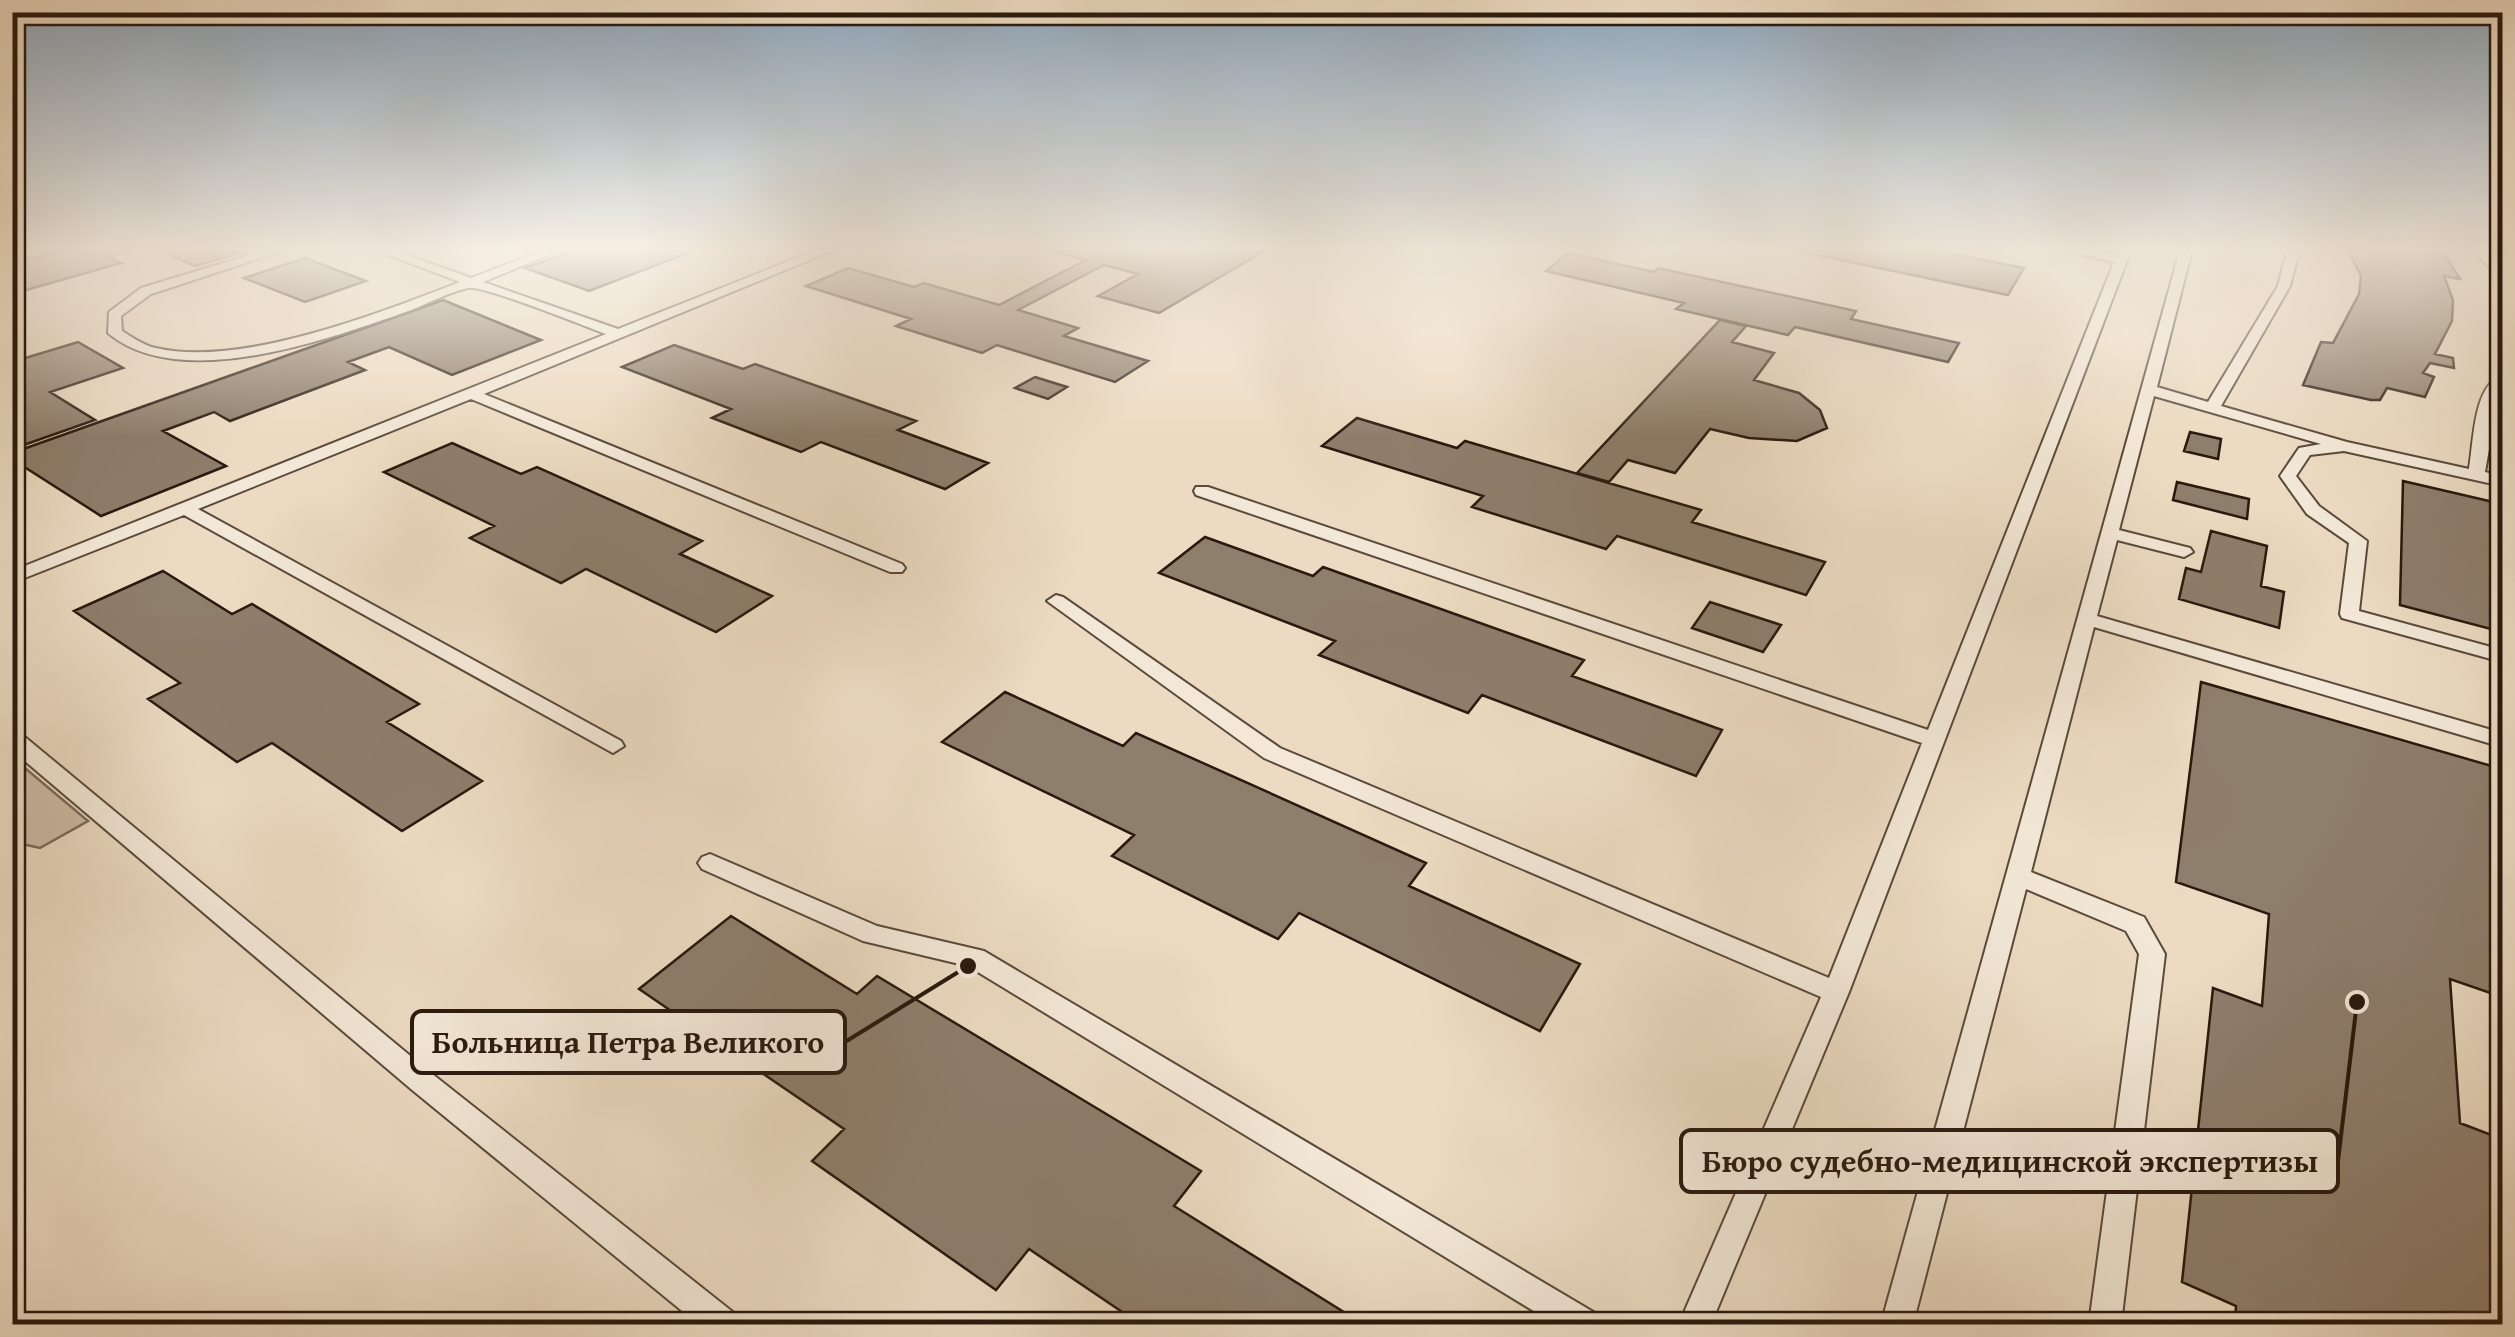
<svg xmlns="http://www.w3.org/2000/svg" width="2515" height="1337" font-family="'Gentium Book Plus',serif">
<rect width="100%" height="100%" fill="#ecdbc2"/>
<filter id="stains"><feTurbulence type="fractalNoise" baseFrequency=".002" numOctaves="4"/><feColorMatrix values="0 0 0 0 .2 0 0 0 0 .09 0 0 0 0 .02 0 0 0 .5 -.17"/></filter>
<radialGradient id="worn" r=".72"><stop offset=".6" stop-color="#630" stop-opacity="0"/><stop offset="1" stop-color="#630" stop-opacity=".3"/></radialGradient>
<!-- green -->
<path fill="#cbbaa3" stroke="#7a6a58" stroke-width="2.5" d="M 13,758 L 88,821 L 40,848 L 13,842 Z"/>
<!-- building -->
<path fill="#8e7e6c" stroke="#29190e" stroke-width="2.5" d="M 64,250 L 132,250 L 109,257 L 121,263 L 12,294 L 12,264 Z
M 158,250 L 249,250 L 195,266 Z
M 576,250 L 696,250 L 589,291 L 525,268 Z
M 1047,250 L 1266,250 L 1159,313 L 1098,296 L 1138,274 L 1104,265 L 1018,310 L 1078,328 L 1064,336 L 1148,361 L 1115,382 L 997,345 L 982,353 L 896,326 L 911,319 L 806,286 L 848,268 L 914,287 L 924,283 L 999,305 L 1086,260 Z
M 1793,250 L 1933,250 L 2024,268 L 2008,295 Z
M 2348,250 L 2442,250 L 2460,279 L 2444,276 L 2453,300 L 2452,321 L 2435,354 L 2453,358 L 2454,368 L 2430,363 L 2423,373 L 2434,377 L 2425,397 L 2387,388 L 2380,400 L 2371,400 L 2303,385 L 2321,342 L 2333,343 L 2359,294 L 2361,276 Z
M 1568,253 L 1654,272 L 1658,268 L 1856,311 L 1851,319 L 1959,343 L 1948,362 L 1795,327 L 1788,335 L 1676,309 L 1684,303 L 1546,271 Z
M 305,258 L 366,281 L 305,302 L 244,278 Z
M 443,300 L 541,340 L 452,375 L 389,347 L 348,362 L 365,370 L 230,421 L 214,412 L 163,431 L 226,466 L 101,516 L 12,459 L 12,453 Z
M 1720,320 L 1746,326 L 1732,342 L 1774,353 L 1754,380 L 1799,393 L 1820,410 L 1827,428 L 1797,441 L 1749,438 L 1710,429 L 1675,473 L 1628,460 L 1609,482 L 1577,473 Z
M 78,342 L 123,368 L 50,392 L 95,420 L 18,447 L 12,443 L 12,362 Z
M 674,345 L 743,369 L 755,364 L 916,421 L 898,430 L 988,463 L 945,489 L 821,442 L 801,452 L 712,418 L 731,409 L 622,367 Z
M 1035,377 L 1067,387 L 1048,399 L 1015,388 Z
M 1357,418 L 1457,448 L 1465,441 L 1701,510 L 1692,522 L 1825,562 L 1806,595 L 1617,536 L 1606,549 L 1472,507 L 1483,496 L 1322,446 Z
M 2190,432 L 2221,439 L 2218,459 L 2184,451 Z
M 452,443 L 521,474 L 537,467 L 702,541 L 680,554 L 772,596 L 716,632 L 586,569 L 561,583 L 470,538 L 494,526 L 384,472 Z
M 2403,481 L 2502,504 L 2502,632 L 2400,605 Z
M 2177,482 L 2249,499 L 2247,519 L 2173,500 Z
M 2211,531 L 2267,546 L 2261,586 L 2284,592 L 2279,628 L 2179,599 L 2186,568 L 2201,572 Z
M 1205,537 L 1313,576 L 1323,567 L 1584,660 L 1572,676 L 1722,730 L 1696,776 L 1482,695 L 1468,713 L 1319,655 L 1335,641 L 1159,573 Z
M 163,571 L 232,614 L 252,604 L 419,704 L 387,722 L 482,781 L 402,831 L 272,743 L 237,762 L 148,699 L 180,683 L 74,611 Z
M 1710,602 L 1781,625 L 1763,652 L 1692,628 Z
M 2201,682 L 2502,769 L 2502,997 L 2450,979 L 2460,1123 L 2502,1139 L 2502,1324 L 2235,1324 L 2236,1306 L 2182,1282 L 2213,988 L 2262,1006 L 2269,914 L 2176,882 Z
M 1005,692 L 1123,746 L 1136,733 L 1426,863 L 1409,886 L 1580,964 L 1540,1031 L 1299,913 L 1278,939 L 1112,856 L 1134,835 L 942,742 Z
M 731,916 L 857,994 L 877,976 L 1201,1171 L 1174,1206 L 1363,1324 L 1140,1324 L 1029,1249 L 996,1290 L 812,1161 L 844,1129 L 639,989 Z"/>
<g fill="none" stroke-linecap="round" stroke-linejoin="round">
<defs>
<path id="lane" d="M 24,250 L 44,250 L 12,261 L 12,253 Z
M 266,250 L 285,250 L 151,294 L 121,316 L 122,331 C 132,337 144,346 156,348 C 240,368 380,313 460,282 L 375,250 L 393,250 L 471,278 L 544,250 L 561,250 L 483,282 L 618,329 L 817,250 L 834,250 L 484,394 L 902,564 L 905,568 L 902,572 L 890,572 L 471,399 L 198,509 L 621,741 L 624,746 L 613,753 L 184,515 L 12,583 L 12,571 L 606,334 C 584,326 484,285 468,288 C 449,292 429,303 411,310 C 332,338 181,394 108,333 L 109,312 L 141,288 Z
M 2064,250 L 2089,250 L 2117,255 L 2119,250 L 2131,250 L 1849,992 L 1711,1324 L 1679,1324 L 1821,997 L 1264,758 L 1047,601 L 1056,595 L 1063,597 L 1280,748 L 1829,978 L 1922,743 L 1196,495 L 1194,491 L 1196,487 L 1208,487 L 1928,730 L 2114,262 Z
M 2180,250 L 2192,250 L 2157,387 L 2208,402 L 2278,286 L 2286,255 L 2283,250 L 2295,250 L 2298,255 L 2290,286 L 2221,406 L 2347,442 L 2469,469 C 2474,441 2473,386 2502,375 L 2485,472 L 2502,476 L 2502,486 L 2344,451 L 2310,455 L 2296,476 L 2319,506 L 2367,541 L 2359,611 L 2502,650 L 2502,662 L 2342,618 L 2340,614 L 2349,543 L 2307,514 L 2280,476 L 2299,448 L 2321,444 L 2154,396 L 2119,530 L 2190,548 L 2193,552 L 2184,557 L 2117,540 L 2097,616 L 2502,733 L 2502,747 L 2094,627 L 2031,872 L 2144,917 L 2165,954 L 2121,1324 L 2089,1324 L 2139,954 L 2126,931 L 2026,889 L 1913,1324 L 1881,1324 Z
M 2472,250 L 2485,250 L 2502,267 L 2502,277 L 2498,276 Z
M 12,731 L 20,733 L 431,1073 L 734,1313 L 739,1324 L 698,1324 L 411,1089 L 12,750 Z
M 710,854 L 877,926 L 984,951 L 1595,1313 L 1600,1324 L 1555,1324 L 968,966 L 863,941 L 702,869 L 698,863 L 702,857 Z"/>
</defs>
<!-- lane casing -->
<use href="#lane" stroke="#5a4a3b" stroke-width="4"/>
<!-- lane -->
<use href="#lane" fill="#f3e8d7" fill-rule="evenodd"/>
</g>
<!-- sky -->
<linearGradient id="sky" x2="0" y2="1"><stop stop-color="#8fa9c0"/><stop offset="0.57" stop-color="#f6efe4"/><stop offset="1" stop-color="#f6efe4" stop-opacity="0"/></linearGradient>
<rect width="2515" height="437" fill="url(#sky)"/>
<!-- callouts -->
<path fill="none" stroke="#29190e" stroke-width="4" d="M968 966L845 1042M2357 1002L2338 1161"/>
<g fill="#29190e" stroke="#f3e8d7" stroke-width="4">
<circle cx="968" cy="966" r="10"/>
<circle cx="2357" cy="1002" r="10"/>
</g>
<g fill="#f3e8d7" stroke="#29190e" stroke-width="4">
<rect x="412" y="1011" width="433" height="62" rx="10"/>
<rect x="1681" y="1130" width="657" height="62" rx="10"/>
</g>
<g font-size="32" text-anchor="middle" font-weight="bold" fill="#29190e">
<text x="628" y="1053">Больница Петра Великого</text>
<text x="2010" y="1172">Бюро судебно-медицинской экспертизы</text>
</g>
<!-- margin -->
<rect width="2515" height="1337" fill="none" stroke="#ecdbc2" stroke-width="50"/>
<rect x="15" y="15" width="2485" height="1307" fill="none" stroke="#29190e" stroke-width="5"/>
<rect x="25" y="25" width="2465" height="1287" fill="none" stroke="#29190e" stroke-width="2.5"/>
<rect width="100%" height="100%" filter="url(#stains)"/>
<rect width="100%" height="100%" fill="url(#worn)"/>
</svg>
